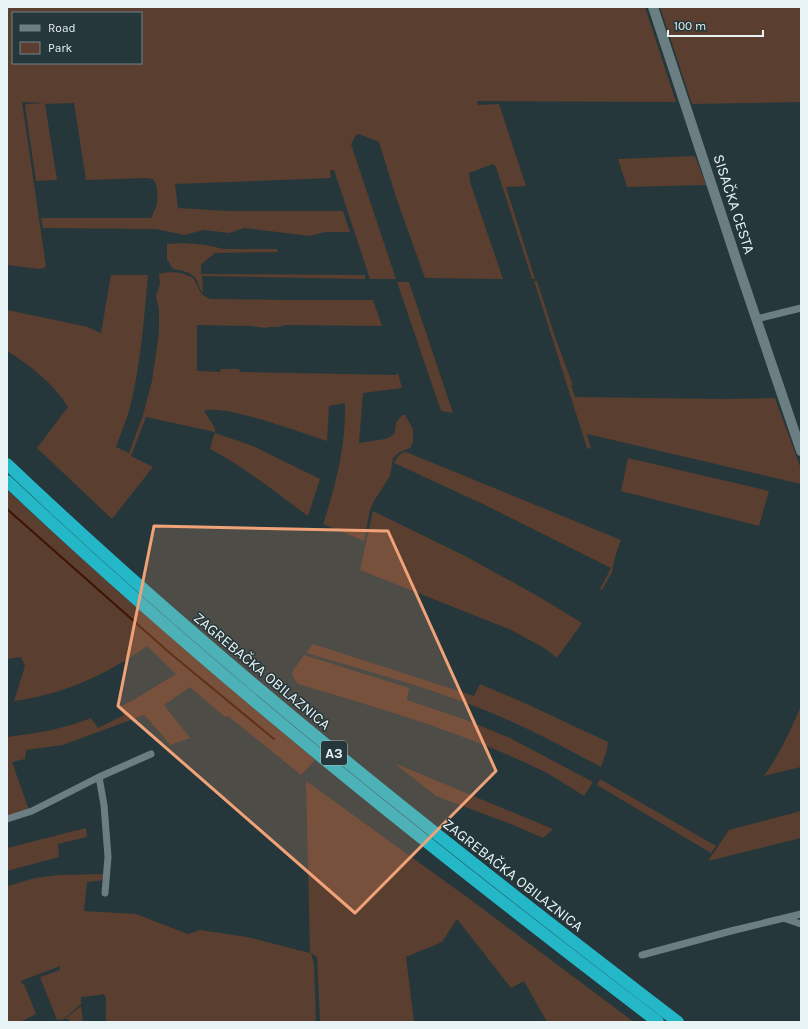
<svg xmlns="http://www.w3.org/2000/svg" width="808" height="1029" font-family="Karla,sans-serif">
<rect width="100%" height="100%" fill="#25373a"/>
<!-- green -->
<path fill="#5a3e2f" fill-rule="evenodd" d="M 7,7 L 645,7 L 676,102 L 477,101 L 478,105 L 499,104 L 526,186 L 506,187 L 535,279 L 532,279 L 496,167 L 493,164 L 469,173 L 470,182 L 503,279 L 498,279 L 425,278 L 397,200 L 379,142 L 359,134 L 356,135 L 351,144 L 396,279 L 370,279 L 334,170 L 330,170 L 331,178 L 175,184 L 178,208 L 227,211 L 343,211 L 350,232 L 325,232 L 310,236 L 244,228 L 229,233 L 204,230 L 184,235 L 156,229 L 43,228 L 41,218 L 151,218 C 153,213 156,208 157,203 C 158,196 158,183 152,179 L 147,178 L 86,180 L 74,103 L 45,104 L 57,180 L 36,181 L 25,106 L 26,104 L 45,103 L 22,102 L 46,266 L 44,268 L 39,269 L 7,265 ZM 13,13 L 141,13 L 141,63 L 13,63 Z
M 660,7 L 801,7 L 801,102 L 692,104 Z
M 695,156 L 706,185 L 627,187 L 618,159 Z
M 184,243 L 206,245 L 224,249 L 277,249 L 278,252 L 215,253 L 205,261 L 201,265 L 201,274 L 365,275 L 365,279 L 202,276 L 203,293 C 199,289 199,284 196,279 C 192,272 180,270 173,269 L 167,259 L 167,244 Z
M 168,272 L 181,273 L 192,277 C 200,286 197,295 211,299 L 291,300 L 373,300 L 382,326 L 285,325 L 278,327 L 269,327 L 265,328 L 250,326 L 197,325 L 197,371 L 220,372 L 221,369 L 239,369 L 240,372 L 396,375 L 398,373 L 402,388 L 363,393 L 359,443 L 385,439 L 392,436 L 395,432 L 396,423 L 402,415 L 405,415 L 413,429 L 413,443 L 410,448 L 400,452 L 393,458 L 390,476 L 374,501 L 370,510 L 364,541 L 323,524 C 336,485 346,445 345,403 L 329,406 L 327,441 C 306,434 222,403 204,411 L 215,428 L 215,433 L 253,446 L 320,479 L 308,516 C 276,493 245,467 210,449 L 215,432 L 146,417 L 131,456 L 153,467 L 112,519 L 37,448 L 68,407 C 54,384 30,365 7,351 L 7,310 L 88,327 L 101,333 L 111,275 L 148,275 C 144,318 141,361 131,403 C 128,418 121,432 116,447 L 129,453 L 143,415 L 152,381 L 159,332 L 159,310 L 156,296 L 160,284 L 159,274 Z
M 534,281 L 537,281 L 556,340 L 573,385 L 571,385 L 575,397 L 726,399 L 775,398 L 801,469 L 801,484 L 587,434 L 591,449 L 587,448 Z
M 397,282 L 409,282 L 453,413 L 441,411 Z
M 404,452 L 406,452 L 621,540 L 615,557 L 612,572 L 602,590 L 600,589 L 611,568 L 485,505 L 394,463 L 398,456 Z
M 628,458 L 769,491 L 759,526 L 621,491 Z
M 7,490 C 107,583 210,672 315,760 L 301,775 L 228,716 L 225,717 L 190,687 L 164,705 L 190,738 L 170,745 L 163,736 L 144,715 L 63,745 L 26,750 L 25,759 L 12,762 L 29,810 L 7,818 L 7,737 C 37,733 64,729 91,718 L 98,728 L 124,715 L 119,707 L 135,699 L 176,674 L 147,646 C 108,674 62,695 14,701 L 25,666 L 21,657 L 7,659 Z
M 373,511 L 465,556 L 536,595 L 582,623 L 557,658 C 544,646 527,639 511,630 L 360,570 Z
M 313,644 L 474,696 L 480,684 L 529,705 L 608,742 L 607,750 L 601,767 C 558,744 515,721 469,704 C 416,684 361,669 306,653 Z
M 304,655 L 409,688 L 407,700 L 466,720 L 510,738 L 593,782 L 584,796 C 571,788 558,779 545,772 C 466,733 382,709 298,684 L 293,677 L 292,672 Z
M 801,706 L 801,767 L 764,776 C 780,754 790,731 801,706 Z
M 394,763 L 553,829 L 543,838 L 513,825 L 436,796 Z
M 600,779 L 716,846 L 711,853 L 597,785 Z
M 306,781 L 471,900 L 634,1022 L 547,1022 L 524,981 L 511,988 L 457,919 L 442,942 L 406,957 L 414,1022 L 320,1022 L 317,957 L 311,953 L 314,964 L 316,1022 L 106,1022 L 106,997 L 103,994 L 100,995 L 81,997 L 81,1004 L 64,1019 L 57,1020 L 40,977 L 60,970 L 60,966 L 21,981 L 22,984 L 24,984 L 36,1014 L 20,1022 L 7,1022 L 7,881 L 8,886 L 35,878 L 58,875 L 104,874 L 104,880 L 87,882 L 84,911 L 136,914 L 188,934 L 200,930 L 247,937 L 310,953 Z
M 801,811 L 801,838 L 708,861 L 729,830 Z
M 86,828 L 87,837 L 58,844 L 59,857 L 7,871 L 7,848 Z
M 81,1006 L 83,1022 L 71,1022 L 69,1019 L 65,1019 Z"/>
<g fill="none" stroke-linecap="round" stroke-linejoin="round">
<!-- stream -->
<path stroke="#3e1400" stroke-width="2" d="M 7,509 L 171,654 L 274,739"/>
<!-- minor -->
<path stroke="#6b7f82" stroke-width="7" d="M 756,319 L 801,308
M 99,777 L 104,805 L 108,857 L 105,893
M 7,819 L 32,811 L 99,777 L 151,754
M 786,919 L 801,924
M 642,955 L 731,931 L 801,914"/>
<!-- secondary -->
<path stroke="#6b7f82" stroke-width="10" d="M 653,7 L 739,268 L 801,451"/>
<!-- motorway -->
<path stroke="#24b7c8" stroke-width="12" d="M 7,464 C 218,665 447,845 678,1022
M 7,481 C 212,675 434,851 658,1022"/>
</g>
<!-- marked area -->
<path fill="#f0a279" fill-opacity="0.2" stroke="#f0a279" stroke-width="3" stroke-linejoin="round" d="M 154,526 L 388,531 L 496,771 L 355,913 L 118,706 Z"/>
<g text-anchor="middle" stroke-width="3" stroke-linejoin="round" paint-order="stroke">
<!-- shield labels -->
<rect fill="#25373a" stroke="#aebbbd" stroke-width="1" x="321" y="741" width="26" height="24" rx="3"/>
<g font-size="14" font-weight="bold" fill="#e8f3f5">
<text x="334" y="758">A3</text>
</g>
<!-- street labels -->
<g font-size="15" fill="#e8f3f5" stroke="#25373a">
<text transform="translate(734 204) rotate(72)" y="5">SISAČKA CESTA</text>
<text transform="translate(262 671) rotate(40)" y="5">ZAGREBAČKA OBILAZNICA</text>
<text transform="translate(513 875) rotate(38)" y="5">ZAGREBAČKA OBILAZNICA</text>
</g>
</g>
<!-- border -->
<rect width="808" height="1029" fill="none" stroke="#e8f3f5" stroke-width="16"/>
<!-- legend -->
<rect x="12" y="12" width="130" height="52" fill="#25373a" stroke="#738285"/>
<rect x="20" y="25" width="20" height="6" fill="#6b7f82" stroke="#738285"/>
<text x="48" y="32" font-size="12" fill="#e8f3f5">Road</text>
<rect x="20" y="42" width="20" height="12" fill="#5a3e2f" stroke="#738285"/>
<text x="48" y="52" font-size="12" fill="#e8f3f5">Park</text>
<!-- scale -->
<path d="M668 30v6h95v-6" fill="none" stroke="#e8f3f5" stroke-width="2"/>
<text x="674" y="30" font-size="12" fill="#e8f3f5" stroke="#25373a" stroke-width="3" paint-order="stroke">100 m</text>
</svg>
